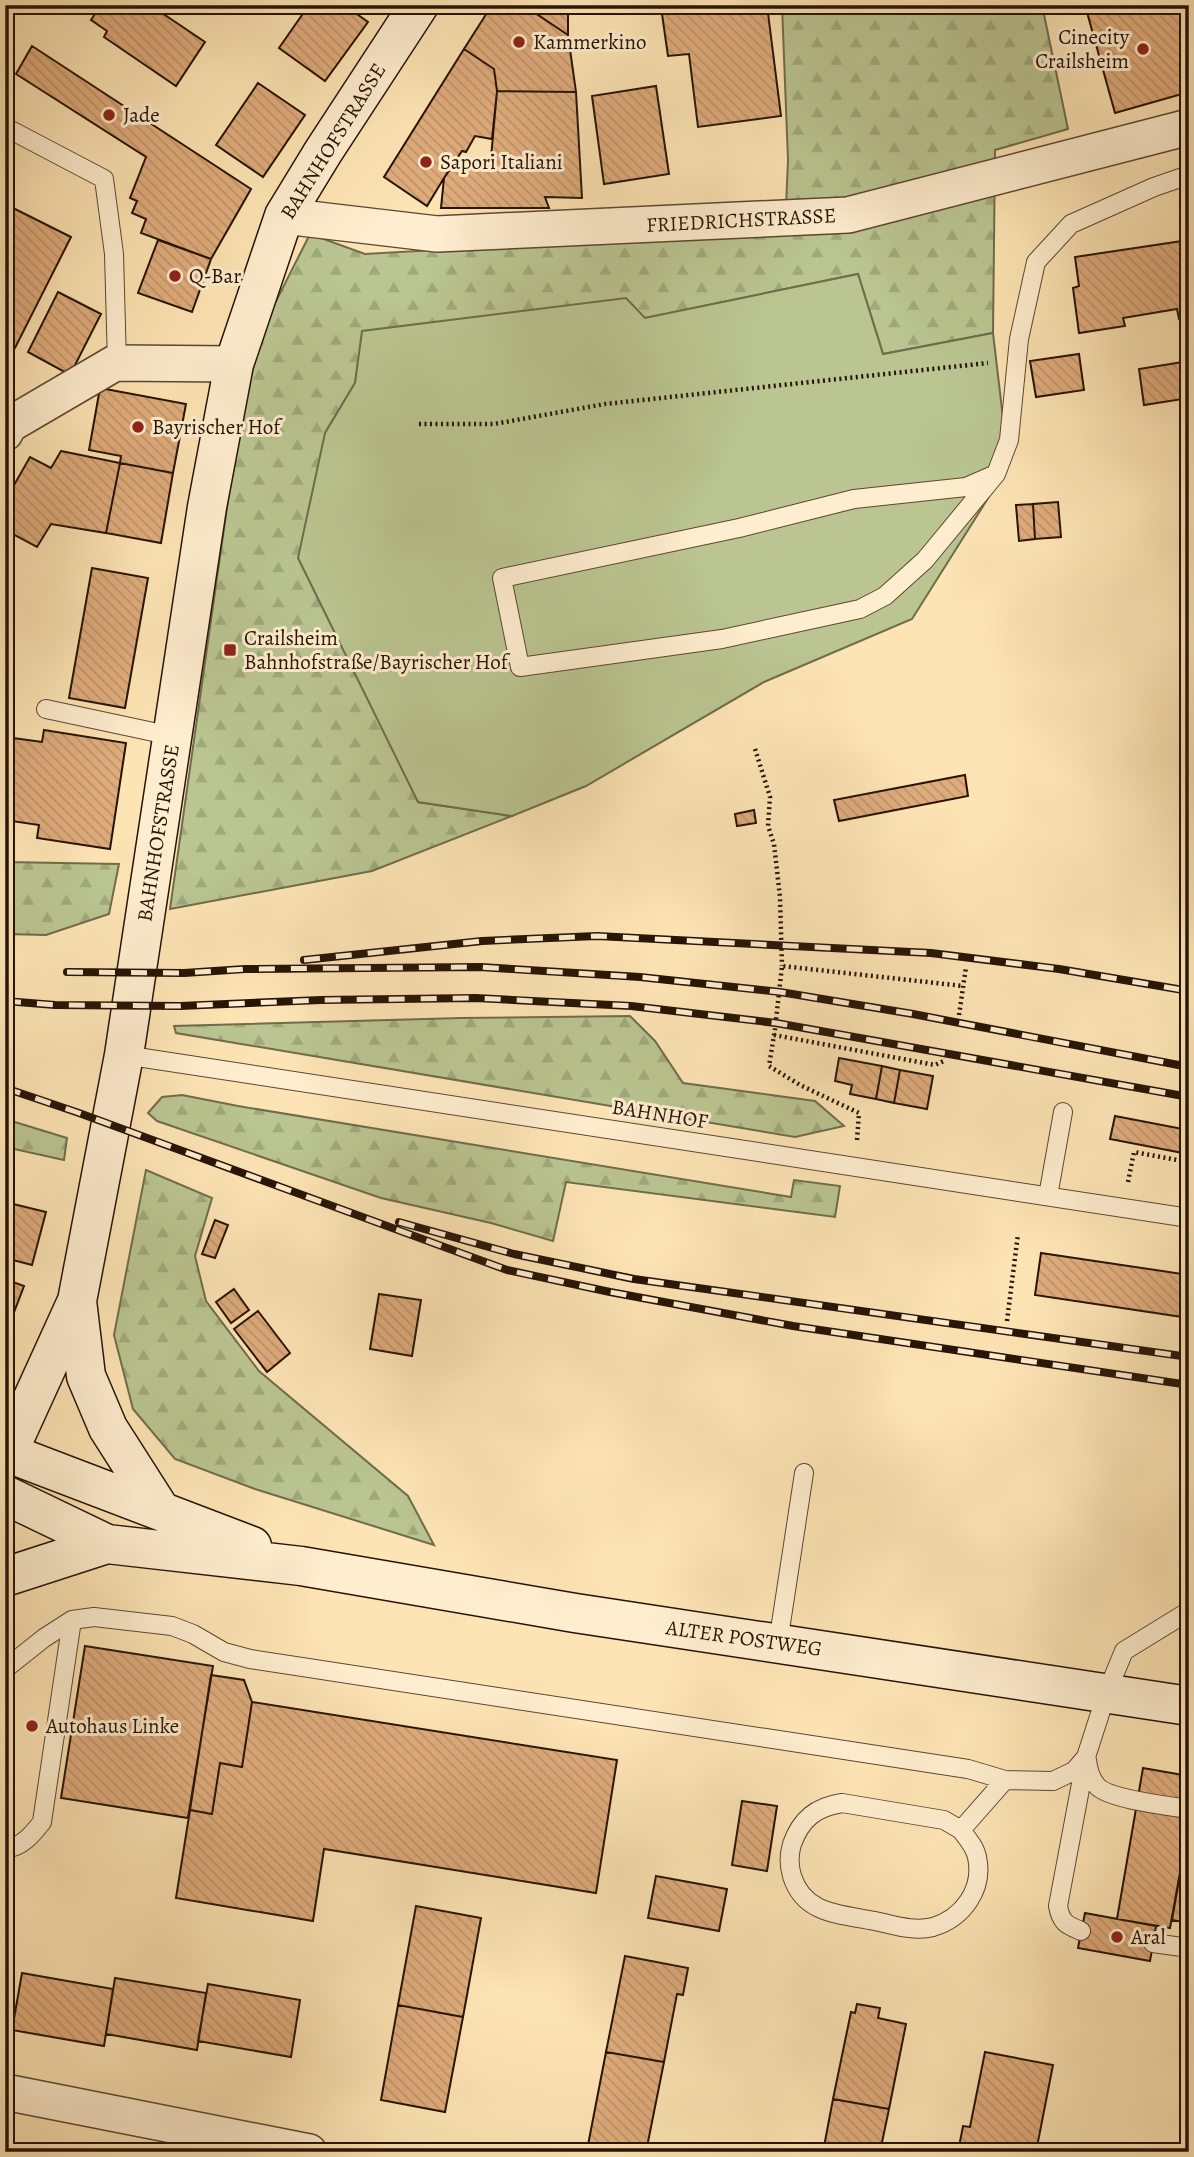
<svg xmlns="http://www.w3.org/2000/svg" width="1194" height="2157" font-family="Alegreya,serif">
<defs>
<pattern id="forest-firs" width="22" height="20" patternUnits="userSpaceOnUse" patternTransform="scale(1.75)"><rect width="22" height="20" fill="#bac591"/><path d="M5 1l3.5 6h-7zM16 11l3.5 6h-7z" fill="#a0a87c"/></pattern>
<pattern id="building-back-hatch" width="6" height="6" patternUnits="userSpaceOnUse" patternTransform="scale(1.75)"><rect width="6" height="6" fill="#dfac7c"/><path d="M-1 5l2 2M0 0l6 6M5-1l2 2" fill="none" stroke="#bf936a"/></pattern>
</defs>
<rect width="100%" height="100%" fill="#fde4b4"/>
<filter id="stains"><feTurbulence type="fractalNoise" baseFrequency=".00286" numOctaves="4"/><feColorMatrix values="0 0 0 0 .2 0 0 0 0 .09 0 0 0 0 .02 0 0 0 .5 -.17"/></filter>
<radialGradient id="worn" r=".72"><stop offset=".6" stop-color="#630" stop-opacity="0"/><stop offset="1" stop-color="#630" stop-opacity=".3"/></radialGradient>
<!-- forest -->
<path fill="url(#forest-firs)" stroke="#706c4c" stroke-width="2" d="M 782,5 L 1042,5 L 1068,129 L 995,150 L 993,333 L 883,354 L 858,274 L 645,318 L 363,331 L 355,383 L 325,433 L 418,802 L 512,816 L 372,871 L 170,909 L 237,437 L 262,329 L 310,234 L 365,254 L 785,230 L 788,160 Z
M 5,862 L 119,864 L 109,914 L 46,935 L 5,934 Z
M 630,1016 L 655,1041 L 683,1083 L 815,1101 L 844,1126 L 795,1137 L 176,1033 L 174,1026 L 461,1018 Z
M 182,1095 L 238,1106 L 791,1197 L 794,1180 L 840,1186 L 835,1217 L 566,1182 L 553,1241 L 491,1223 L 381,1198 L 157,1121 L 148,1113 L 162,1097 Z
M 5,1119 L 67,1138 L 64,1160 L 5,1147 Z
M 146,1170 L 212,1198 L 195,1256 L 206,1301 L 259,1371 L 408,1496 L 434,1545 L 255,1489 L 175,1459 L 133,1409 L 114,1335 Z"/>
<!-- garden -->
<path fill="#bac591" stroke="#706c4c" stroke-width="2" d="M 858,274 L 883,354 L 993,333 L 1005,435 L 997,484 L 912,619 L 764,682 L 586,786 L 512,816 L 418,802 L 298,558 L 325,433 L 355,383 L 362,331 L 626,298 L 645,318 Z"/>
<!-- building -->
<path fill="url(#building-back-hatch)" stroke="#271306" stroke-width="2" d="M 101,5 L 150,5 L 205,42 L 176,86 L 104,37 L 107,31 L 91,20 Z
M 309,5 L 344,5 L 368,22 L 325,81 L 279,48 Z
M 492,5 L 523,5 L 568,35 L 576,92 L 497,91 L 494,69 L 464,49 Z
M 523,5 L 568,5 L 568,35 Z
M 667,5 L 730,5 L 669,14 Z
M 730,5 L 767,5 L 781,116 L 698,127 L 689,54 L 668,56 L 662,14 Z
M 1085,5 L 1189,5 L 1189,92 L 1115,113 Z
M 1085,5 L 1189,5 L 1189,92 L 1115,113 Z
M 32,46 L 251,189 L 211,259 L 141,233 L 146,219 L 132,213 L 137,201 L 130,198 L 146,157 L 16,74 Z
M 464,49 L 494,69 L 497,91 L 492,139 L 475,136 L 466,152 L 462,151 L 444,178 L 427,206 L 384,177 Z
M 258,83 L 305,115 L 263,177 L 216,145 Z
M 656,86 L 669,174 L 604,184 L 592,96 Z
M 497,91 L 576,92 L 582,198 L 545,197 L 549,208 L 441,208 L 444,178 L 456,161 L 465,167 L 490,169 Z
M 5,204 L 71,237 L 15,348 L 5,343 Z
M 158,240 L 211,259 L 192,312 L 138,293 Z
M 1189,240 L 1189,317 L 1179,319 L 1177,309 L 1123,318 L 1125,326 L 1079,333 L 1073,288 L 1079,286 L 1075,257 Z
M 58,292 L 101,314 L 70,375 L 28,352 Z
M 1079,354 L 1084,390 L 1036,397 L 1030,361 Z
M 1183,362 L 1189,398 L 1144,405 L 1139,369 Z
M 100,388 L 186,404 L 173,473 L 120,463 L 121,456 L 89,450 Z
M 61,451 L 120,463 L 106,533 L 51,524 L 37,547 L 5,530 L 5,501 L 30,457 L 51,468 Z
M 120,463 L 173,473 L 161,543 L 106,533 Z
M 1058,502 L 1061,537 L 1035,539 L 1033,504 Z
M 1033,504 L 1035,539 L 1019,541 L 1016,505 Z
M 92,568 L 148,578 L 125,708 L 69,698 Z
M 44,730 L 126,743 L 110,849 L 37,838 L 39,825 L 5,820 L 5,737 L 42,742 Z
M 965,775 L 968,796 L 839,821 L 834,800 Z
M 754,810 L 756,823 L 737,826 L 735,814 Z
M 839,1058 L 882,1066 L 876,1099 L 850,1094 L 852,1085 L 835,1081 Z
M 882,1066 L 900,1070 L 894,1103 L 876,1099 Z
M 900,1070 L 933,1076 L 927,1109 L 894,1103 Z
M 1115,1116 L 1188,1130 L 1183,1153 L 1110,1139 Z
M 5,1202 L 46,1212 L 32,1265 L 5,1258 Z
M 215,1220 L 228,1225 L 215,1258 L 202,1254 Z
M 1041,1253 L 1189,1275 L 1189,1318 L 1035,1295 Z
M 5,1279 L 24,1286 L 5,1336 Z
M 234,1289 L 249,1310 L 231,1323 L 216,1302 Z
M 379,1294 L 421,1300 L 412,1356 L 370,1349 Z
M 258,1311 L 290,1353 L 267,1372 L 234,1329 Z
M 85,1646 L 213,1666 L 188,1818 L 61,1798 Z
M 211,1675 L 244,1680 L 252,1702 L 242,1767 L 220,1763 L 212,1814 L 190,1810 Z
M 252,1702 L 617,1760 L 596,1893 L 324,1849 L 313,1921 L 176,1898 L 190,1810 L 212,1814 L 220,1763 L 242,1767 Z
M 1143,1768 L 1189,1776 L 1189,1823 L 1170,1928 L 1117,1919 Z
M 742,1801 L 777,1806 L 767,1871 L 732,1865 Z
M 1186,1839 L 1189,1839 L 1189,1923 L 1172,1920 Z
M 656,1876 L 727,1889 L 719,1931 L 648,1918 Z
M 416,1906 L 481,1918 L 463,2017 L 398,2005 Z
M 1085,1913 L 1156,1926 L 1150,1961 L 1078,1948 Z
M 625,1956 L 688,1968 L 683,1995 L 677,1994 L 664,2062 L 606,2052 Z
M 22,1973 L 113,1989 L 104,2046 L 12,2030 Z
M 115,1978 L 206,1993 L 197,2050 L 106,2034 Z
M 208,1984 L 300,2000 L 291,2057 L 198,2041 Z
M 857,2004 L 880,2008 L 878,2018 L 906,2024 L 889,2109 L 833,2099 L 851,2012 L 855,2013 Z
M 398,2005 L 463,2017 L 445,2112 L 381,2100 Z
M 606,2052 L 664,2062 L 646,2152 L 624,2152 L 588,2145 Z
M 985,2052 L 1053,2065 L 1036,2152 L 958,2152 L 963,2126 L 970,2127 Z
M 833,2099 L 889,2109 L 880,2152 L 823,2152 Z"/>
<g fill="none" stroke-linecap="round" stroke-linejoin="round">
<defs>
<path id="lane" d="M 5,127 L 104,179 L 114,254 L 117,363
M 996,474 L 966,487 L 854,499 L 739,528 L 502,578 L 520,667 L 722,639 L 860,609 L 885,596 L 925,560 L 996,474 L 1009,440 L 1019,339 L 1036,262 L 1071,224 L 1154,187 L 1189,175
M 46,709 L 172,736
M 124,1055 L 1189,1218
M 1048,1196 L 1063,1112
M 778,1643 L 804,1473
M 5,1669 L 44,1638 L 72,1620 L 94,1617 L 172,1626 L 193,1634 L 224,1652 L 250,1659 L 968,1769 L 1005,1780 L 1053,1781 L 1074,1771 L 1086,1757 L 1107,1692 L 1124,1651 L 1189,1611
M 1087,1760 C 1088,1770 1090,1778 1097,1786 C 1108,1799 1169,1806 1189,1809
M 961,1830 C 967,1838 975,1847 977,1857 C 984,1889 963,1918 933,1927 C 914,1932 894,1925 875,1921 C 841,1914 804,1915 792,1876 C 789,1866 789,1854 792,1844 C 801,1819 816,1807 842,1803 L 944,1820 L 961,1830 L 1005,1780
M 5,1849 C 22,1847 32,1835 42,1822 L 72,1620
M 1081,1931 C 1067,1925 1061,1923 1058,1906 L 1086,1757
M 1153,1943 L 1189,1948"/>
<path id="street" d="M 284,216 L 437,234 L 848,215 L 1189,127
M 5,433 L 9,425 L 115,363 L 234,364
M 5,2092 L 309,2152"/>
<path id="secondary" d="M 77,1301 L 86,1376 L 108,1428 L 161,1511
M 8,1453 L 252,1546
M 5,1459 L 77,1301 L 124,1055 L 207,507 L 234,364 L 284,216 L 323,152 L 419,5
M 5,1495 L 107,1544 L 301,1566 L 575,1613 L 1189,1706
M 5,1577 L 107,1544"/>
</defs>
<!-- lane casing -->
<use href="#lane" stroke="#5c4732" stroke-width="20"/>
<!-- street casing -->
<use href="#street" stroke="#5c4732" stroke-width="38"/>
<!-- secondary casing -->
<use href="#secondary" stroke="#271306" stroke-width="41"/>
<!-- path -->
<path stroke="#271306" stroke-width="4.5" stroke-dasharray="2 3.5" stroke-linecap="butt" d="M 419,424 L 494,424 L 605,404 L 988,363
M 755,749 L 770,797 L 768,826 L 774,844 L 780,897 L 782,966
M 959,1015 L 966,967
M 774,1035 L 935,1065 L 946,1060
M 857,1140 L 859,1113 L 800,1085 L 769,1066 L 775,1029 L 782,966 L 963,986
M 1128,1182 L 1134,1152 L 1188,1162 L 1189,1157
M 1007,1321 L 1018,1234"/>
<!-- lane -->
<use href="#lane" stroke="#feedce" stroke-width="18"/>
<!-- street -->
<use href="#street" stroke="#feedce" stroke-width="35"/>
<!-- secondary -->
<use href="#secondary" stroke="#feedce" stroke-width="38"/>
<defs>
<path id="rail" d="M 304,960 L 482,941 L 597,936 L 931,953 L 1059,969 L 1189,991
M 67,972 L 184,973 L 245,969 L 480,967 L 640,977 L 780,992 L 913,1014 L 1189,1067
M 5,1001 L 55,1005 L 180,1006 L 321,1000 L 476,998 L 631,1006 L 776,1023 L 1189,1097
M 5,1088 L 79,1113 L 507,1270 L 610,1292 L 793,1326 L 1189,1385
M 399,1222 L 514,1254 L 634,1279 L 1189,1357"/>
</defs>
<!-- rail casing -->
<use href="#rail" stroke="#271306" stroke-width="8"/>
<!-- rail -->
<use href="#rail" stroke="#feedce" stroke-width="5" stroke-dasharray="16" stroke-linecap="butt"/>
</g>
<!-- markers -->
<g fill="#8f2418" stroke="#feedce" stroke-width="2.5">
<circle cx="519" cy="42" r="7"/>
<circle cx="1143" cy="49" r="7"/>
<circle cx="109" cy="115" r="7"/>
<circle cx="426" cy="162" r="7"/>
<circle cx="175" cy="276" r="7"/>
<circle cx="138" cy="427" r="7"/>
<rect x="223" y="643" width="14" height="14" rx="3.5"/>
<circle cx="32" cy="1726" r="7"/>
<circle cx="1117" cy="1937" r="7"/>
</g>
<g text-anchor="middle" stroke-width="6" stroke-linejoin="round" paint-order="stroke">
<!-- poi labels -->
<g font-size="21" fill="#271306" stroke="#feedce" text-anchor="start">
<text x="1129" y="44" text-anchor="end">Cinecity<tspan x="1129" dy="24">Crailsheim</tspan></text>
<text x="533" y="49">Kammerkino</text>
<text x="123" y="122">Jade</text>
<text x="440" y="169">Sapori Italiani</text>
<text x="189" y="283">Q-Bar</text>
<text x="152" y="434">Bayrischer Hof</text>
<text x="244" y="645">Crailsheim<tspan x="244" dy="24">Bahnhofstraße/Bayrischer Hof</tspan></text>
<text x="46" y="1733">Autohaus Linke</text>
<text x="1131" y="1944">Aral</text>
</g>
<!-- street labels -->
<g font-size="21" fill="#271306" stroke="#feedce">
<text transform="translate(333 141) rotate(-58)" y="7">BAHNHOFSTRASSE</text>
<text transform="translate(741 220) rotate(-3)" y="7">FRIEDRICHSTRASSE</text>
<text transform="translate(158 833) rotate(-81)" y="7">BAHNHOFSTRASSE</text>
<text transform="translate(660 1114) rotate(9)" y="7">BAHNHOF</text>
<text transform="translate(744 1638) rotate(8)" y="7">ALTER POSTWEG</text>
</g>
</g>
<!-- margin -->
<rect width="1194" height="2157" fill="none" stroke="#fde4b4" stroke-width="28"/>
<rect x="7" y="7" width="1180" height="2143" fill="none" stroke="#271306" stroke-width="3.5"/>
<rect x="14" y="14" width="1166" height="2129" fill="none" stroke="#271306" stroke-width="2"/>
<rect width="100%" height="100%" filter="url(#stains)"/>
<rect width="100%" height="100%" fill="url(#worn)"/>
</svg>
